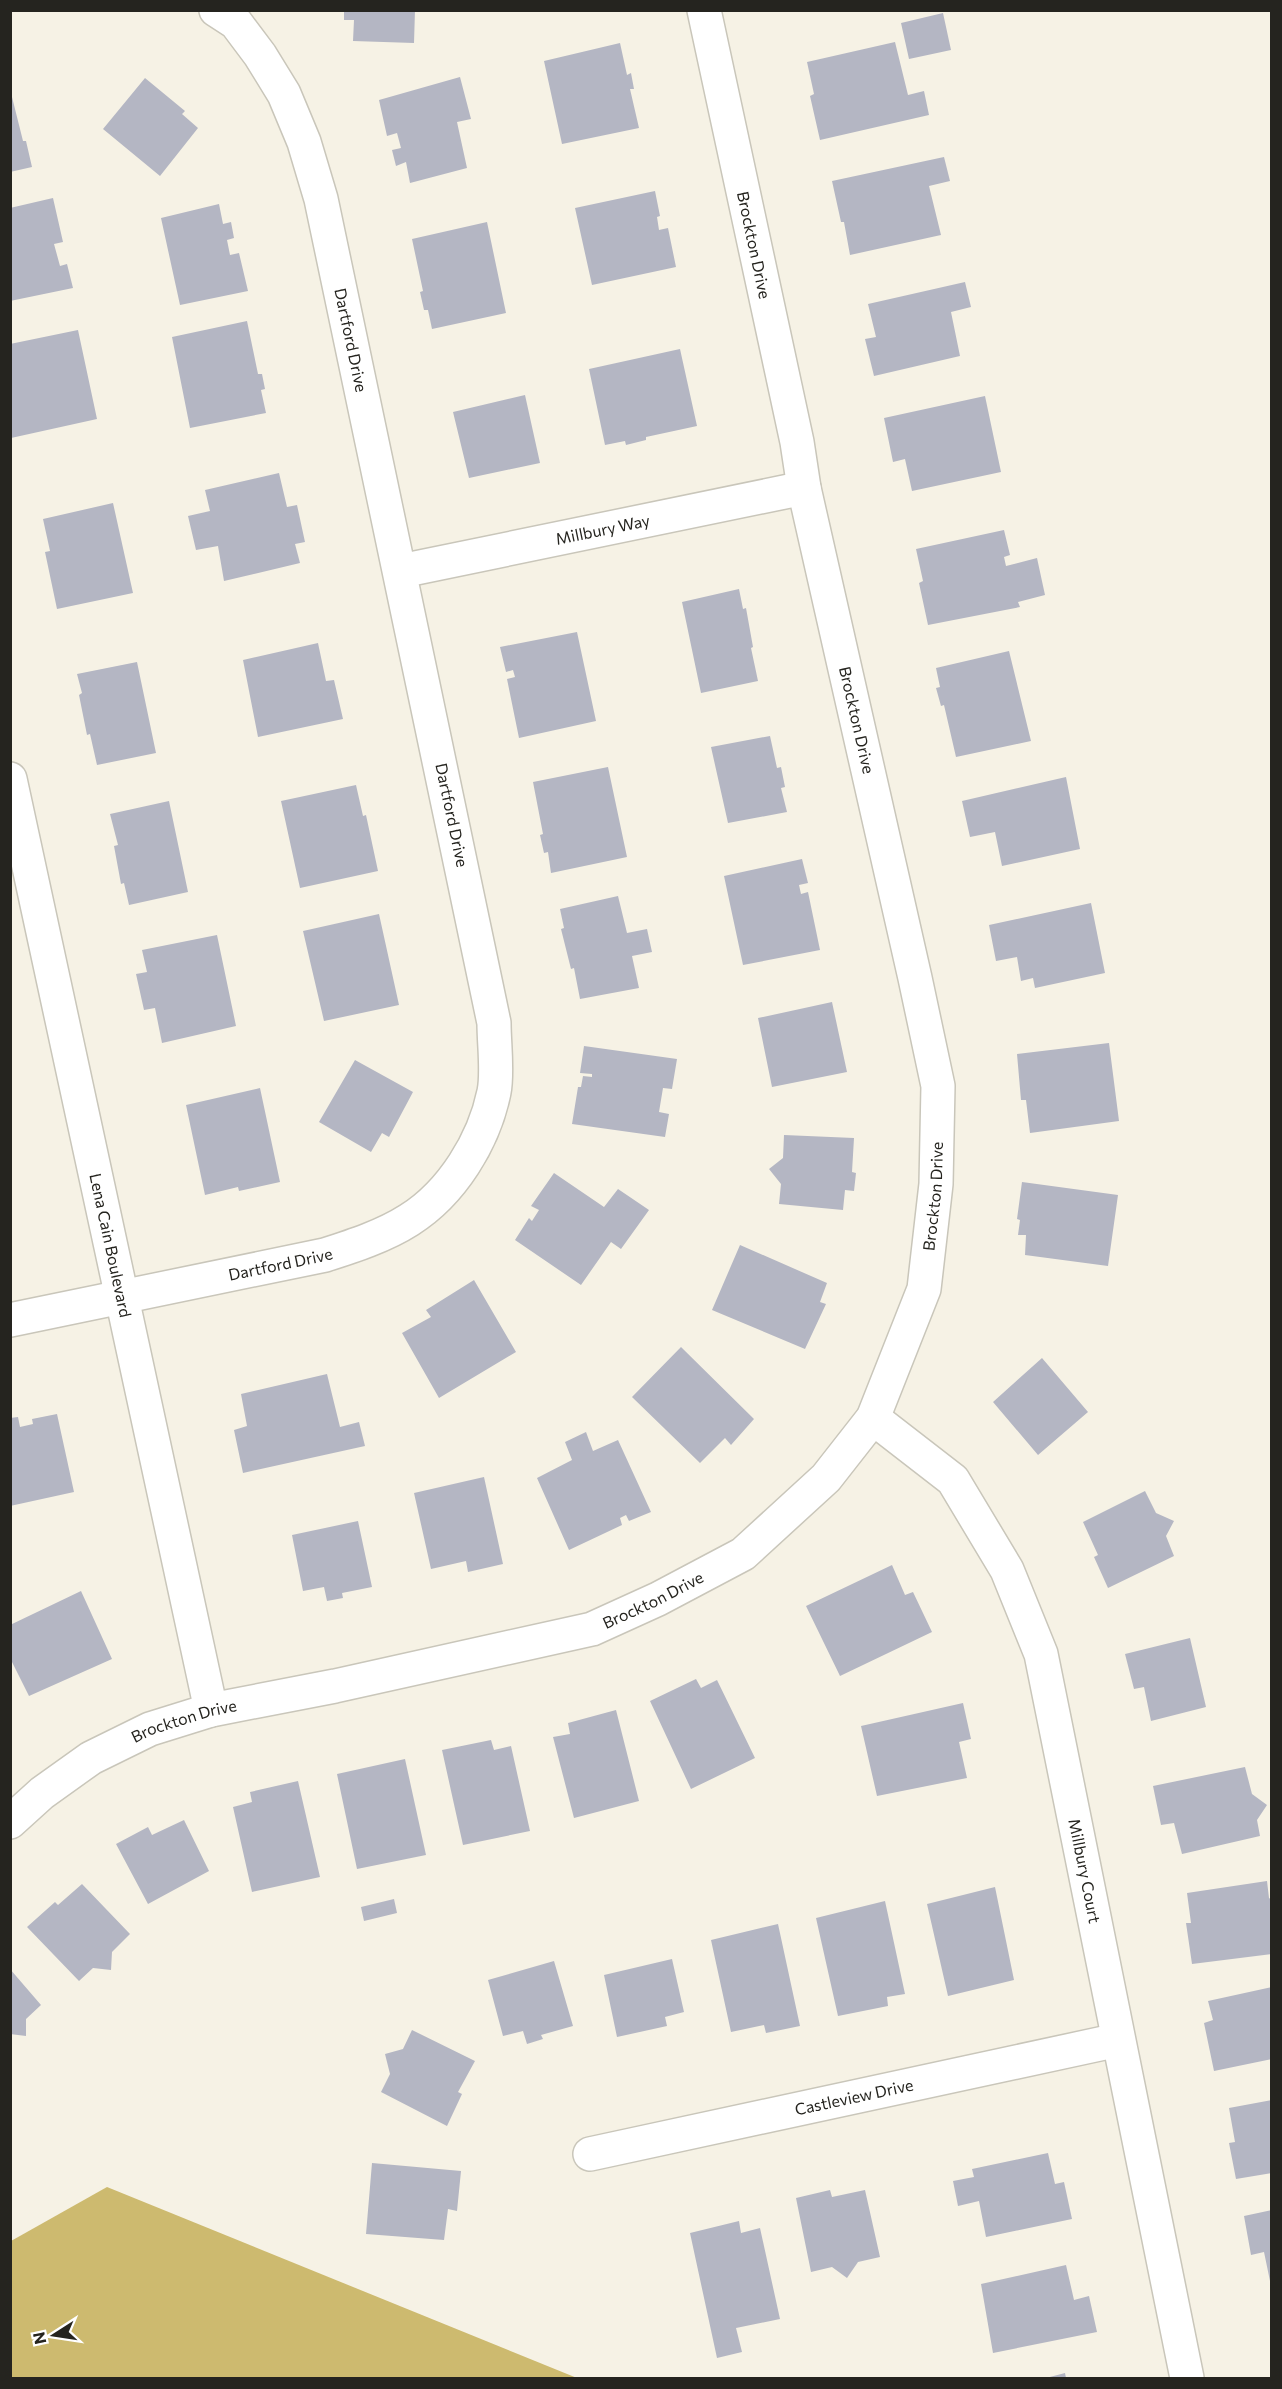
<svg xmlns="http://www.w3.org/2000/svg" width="1282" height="2389" font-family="Commissioner,sans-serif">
<rect width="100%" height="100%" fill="#f6f2e5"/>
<!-- forest -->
<path fill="#cdba6f" d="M 107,2187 L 577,2378 L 11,2378 L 11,2241 Z"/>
<!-- building -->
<path fill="#b4b6c3" d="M 344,10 L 415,10 L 414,43 L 353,41 L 354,20 L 344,20 Z
M 943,13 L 951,50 L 909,59 L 901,23 Z
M 895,42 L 908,95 L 924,91 L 929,115 L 820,140 L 810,96 L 814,94 L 807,62 Z
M 620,43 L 627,75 L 631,73 L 634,89 L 630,89 L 639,128 L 562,144 L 544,61 Z
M 460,77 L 471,119 L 457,122 L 467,168 L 410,183 L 406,162 L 396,166 L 392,150 L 401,148 L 397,133 L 387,136 L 379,100 Z
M 145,78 L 185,111 L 182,114 L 198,128 L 160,176 L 103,129 Z
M 10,89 L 23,141 L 26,141 L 32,167 L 10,172 Z
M 944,157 L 950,181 L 929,186 L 941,235 L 850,255 L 844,222 L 841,222 L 832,181 Z
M 655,191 L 660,216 L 657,217 L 659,230 L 668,228 L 676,267 L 592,285 L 575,208 Z
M 53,198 L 63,242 L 54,244 L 60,266 L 67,264 L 73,288 L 10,301 L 10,208 Z
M 219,204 L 223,224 L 231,222 L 234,238 L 227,240 L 230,255 L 239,253 L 248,291 L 180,305 L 161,218 Z
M 487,222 L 506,313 L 432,329 L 428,310 L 424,310 L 420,292 L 423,291 L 412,239 Z
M 965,282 L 971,307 L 951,312 L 960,356 L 874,376 L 865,339 L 876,337 L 868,304 Z
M 247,321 L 258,374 L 262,374 L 265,389 L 261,390 L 266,413 L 190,428 L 172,337 Z
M 78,330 L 97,419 L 11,438 L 10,344 Z
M 680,349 L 697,426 L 646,437 L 646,440 L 626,445 L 625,441 L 605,445 L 589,369 Z
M 525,395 L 540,463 L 469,478 L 453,412 Z
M 985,396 L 1001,472 L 912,491 L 905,459 L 893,462 L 884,418 Z
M 279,473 L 287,507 L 297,505 L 305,542 L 295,544 L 300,563 L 224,581 L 218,546 L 196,550 L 188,516 L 210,511 L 205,490 Z
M 113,503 L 133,593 L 57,609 L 45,552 L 50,551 L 43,519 Z
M 1004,530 L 1010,555 L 1004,557 L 1006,566 L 1037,558 L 1045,595 L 1018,602 L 1020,607 L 928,625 L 919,583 L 923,581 L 916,549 Z
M 739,589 L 743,609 L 746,608 L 753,647 L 751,648 L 758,681 L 701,693 L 682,602 Z
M 577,632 L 596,721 L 519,738 L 507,679 L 515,677 L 513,670 L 506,672 L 500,647 Z
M 318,643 L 326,681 L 334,680 L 343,719 L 258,737 L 243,660 Z
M 1009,651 L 1031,741 L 956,757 L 944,705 L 941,706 L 936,688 L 940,687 L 936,668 Z
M 137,662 L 156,753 L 97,765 L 90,734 L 87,735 L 79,695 L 82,693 L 77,674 Z
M 770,736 L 777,768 L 781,767 L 785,787 L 781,788 L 787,812 L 728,823 L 711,747 Z
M 608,767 L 627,857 L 551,873 L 548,852 L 544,853 L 540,835 L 543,834 L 533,782 Z
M 1066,777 L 1080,849 L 1002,866 L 995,832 L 970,837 L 962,801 Z
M 356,785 L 363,816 L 366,815 L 378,871 L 300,888 L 281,801 Z
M 169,801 L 188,892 L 129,905 L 124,883 L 121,884 L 114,846 L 118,845 L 110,814 Z
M 802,859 L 808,883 L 799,885 L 801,894 L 808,892 L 820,950 L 743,965 L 724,876 Z
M 618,896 L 627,933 L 647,929 L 652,952 L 632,956 L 639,988 L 580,999 L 574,968 L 571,969 L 561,929 L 564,928 L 560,909 Z
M 1091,903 L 1105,973 L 1035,988 L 1033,978 L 1021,981 L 1017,957 L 996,961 L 989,925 Z
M 379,914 L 399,1005 L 324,1021 L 303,931 Z
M 217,935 L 236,1026 L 162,1043 L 155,1008 L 144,1010 L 136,974 L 147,972 L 142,950 Z
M 832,1002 L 847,1072 L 772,1087 L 758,1018 Z
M 1109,1043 L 1119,1121 L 1030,1133 L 1026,1100 L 1021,1100 L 1017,1054 Z
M 584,1046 L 677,1059 L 672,1089 L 663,1088 L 659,1112 L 669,1114 L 665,1137 L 572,1124 L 578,1087 L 581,1087 L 583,1076 L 592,1077 L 592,1074 L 580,1073 Z
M 355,1060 L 413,1092 L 389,1137 L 382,1133 L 371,1152 L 319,1122 Z
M 260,1088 L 280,1182 L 239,1191 L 238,1187 L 205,1195 L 186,1105 Z
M 784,1135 L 854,1138 L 852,1172 L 856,1173 L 854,1191 L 845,1190 L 843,1210 L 779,1204 L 781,1184 L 769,1169 L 783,1158 Z
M 554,1173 L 604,1207 L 618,1189 L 649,1210 L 621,1249 L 611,1242 L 581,1285 L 515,1240 L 529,1218 L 532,1221 L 539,1210 L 531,1206 Z
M 1022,1182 L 1118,1195 L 1108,1266 L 1025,1255 L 1026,1235 L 1018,1235 L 1020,1220 L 1017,1219 Z
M 740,1245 L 827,1283 L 820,1302 L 826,1304 L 805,1349 L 712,1310 Z
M 474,1280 L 516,1352 L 439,1398 L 402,1333 L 431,1317 L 426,1310 Z
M 681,1347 L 754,1419 L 731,1445 L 725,1438 L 700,1463 L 632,1397 Z
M 1042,1358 L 1088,1412 L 1038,1455 L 993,1402 Z
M 327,1374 L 340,1427 L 359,1422 L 365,1446 L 243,1473 L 234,1430 L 247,1426 L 241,1394 Z
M 57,1414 L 74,1492 L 10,1506 L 10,1418 L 18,1417 L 20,1427 L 33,1424 L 32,1419 Z
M 586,1432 L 593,1451 L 618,1440 L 651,1512 L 629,1521 L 626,1515 L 620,1518 L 622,1525 L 569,1550 L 537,1478 L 572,1460 L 565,1442 Z
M 484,1477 L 503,1564 L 468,1572 L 466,1561 L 431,1569 L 414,1493 Z
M 1145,1491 L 1156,1513 L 1174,1521 L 1166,1536 L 1174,1556 L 1108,1588 L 1094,1557 L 1098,1555 L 1083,1522 Z
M 358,1521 L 372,1587 L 342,1593 L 343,1598 L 327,1601 L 324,1587 L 303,1591 L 292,1535 Z
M 892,1565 L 905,1595 L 913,1592 L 932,1632 L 840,1676 L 806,1606 Z
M 81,1591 L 112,1659 L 29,1696 L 10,1658 L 10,1625 Z
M 1190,1638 L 1206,1707 L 1151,1721 L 1144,1687 L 1134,1689 L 1125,1654 Z
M 696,1679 L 701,1688 L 717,1680 L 755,1758 L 691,1789 L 650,1701 Z
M 963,1703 L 971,1739 L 959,1742 L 967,1778 L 877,1796 L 861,1726 Z
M 616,1710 L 639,1801 L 574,1818 L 553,1737 L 570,1734 L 568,1723 Z
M 491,1740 L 494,1750 L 511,1746 L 530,1831 L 463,1845 L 442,1750 Z
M 405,1759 L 426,1855 L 357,1869 L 337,1774 Z
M 1245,1767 L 1252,1794 L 1267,1805 L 1257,1820 L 1260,1836 L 1182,1854 L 1174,1823 L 1161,1825 L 1153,1786 Z
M 298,1781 L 320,1877 L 252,1892 L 233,1807 L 252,1802 L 250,1792 Z
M 184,1820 L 209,1871 L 148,1904 L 116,1844 L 148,1827 L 152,1835 Z
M 1267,1881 L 1269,1898 L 1272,1900 L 1272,1954 L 1192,1964 L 1186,1923 L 1191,1923 L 1187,1893 Z
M 82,1884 L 130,1934 L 112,1952 L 111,1970 L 93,1968 L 79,1981 L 27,1927 L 55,1902 L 58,1905 Z
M 995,1887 L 1014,1980 L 948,1996 L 927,1904 Z
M 394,1899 L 397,1913 L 364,1921 L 361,1907 Z
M 885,1901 L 905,1994 L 887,1997 L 888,2006 L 838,2016 L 816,1918 Z
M 778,1924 L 800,2026 L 766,2033 L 764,2025 L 731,2032 L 711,1940 Z
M 672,1959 L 684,2012 L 665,2017 L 667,2026 L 617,2037 L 604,1975 Z
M 554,1961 L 573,2026 L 541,2035 L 543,2039 L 527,2044 L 523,2031 L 503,2036 L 488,1980 Z
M 10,1969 L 41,2005 L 26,2019 L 26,2036 L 10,2034 Z
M 1272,1987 L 1272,2059 L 1214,2071 L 1204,2023 L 1213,2020 L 1208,2001 Z
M 412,2030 L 475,2061 L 458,2092 L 462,2094 L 447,2126 L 381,2092 L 390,2074 L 385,2054 L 403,2049 Z
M 1272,2100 L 1272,2173 L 1236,2179 L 1229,2143 L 1235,2142 L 1229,2108 Z
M 1048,2153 L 1055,2184 L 1064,2182 L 1072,2219 L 986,2237 L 979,2201 L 958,2206 L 953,2181 L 974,2177 L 972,2169 Z
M 372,2163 L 461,2171 L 457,2211 L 448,2209 L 444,2240 L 366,2234 Z
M 830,2190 L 832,2197 L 865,2190 L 880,2257 L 858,2262 L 847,2278 L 832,2267 L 811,2272 L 796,2198 Z
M 1272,2210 L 1272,2281 L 1270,2281 L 1264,2252 L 1251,2255 L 1244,2216 Z
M 739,2221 L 741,2233 L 760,2228 L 780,2319 L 736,2328 L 742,2352 L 717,2358 L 690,2233 Z
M 1066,2265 L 1074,2300 L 1089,2296 L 1097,2332 L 993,2353 L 981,2284 Z
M 1065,2373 L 1066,2378 L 1046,2378 Z"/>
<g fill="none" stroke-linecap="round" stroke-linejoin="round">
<defs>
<g id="minor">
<path id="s1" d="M 401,571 L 804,488"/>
<path id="s2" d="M 10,779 L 211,1710"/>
<path id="s3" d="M 10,1320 L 325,1255 C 353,1246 384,1236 409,1220 C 452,1193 484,1141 494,1092 C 498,1073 494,1044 494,1023 L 321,199 L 304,142 L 284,94 L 260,55 L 236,23 L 216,10"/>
<path id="s4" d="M 873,1418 L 953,1480 L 1007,1570 L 1041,1654 L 1187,2378"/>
<path id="s5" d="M 10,1822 L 42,1793 L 91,1758 L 150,1729 L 211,1710 L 335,1686 L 592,1629 L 658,1599 L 743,1554 L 826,1478 L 873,1418 L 924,1289 L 936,1184 L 938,1086 L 915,978 L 804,488 L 797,442 L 704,10"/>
<path id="s6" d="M 590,2154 L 1118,2040"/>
</g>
</defs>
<!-- minor casing -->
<use href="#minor" stroke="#c9c6ba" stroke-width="36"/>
<!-- minor -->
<use href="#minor" stroke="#fff" stroke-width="33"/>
</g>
<g text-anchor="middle" stroke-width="5" stroke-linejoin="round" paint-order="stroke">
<!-- street labels -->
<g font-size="16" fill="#25241f" stroke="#fff">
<text transform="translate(754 245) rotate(78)" y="6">Brockton Drive</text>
<text transform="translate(351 340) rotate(78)" y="6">Dartford Drive</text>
<text dy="6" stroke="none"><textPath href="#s1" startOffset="206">Millbury Way</textPath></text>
<text transform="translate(857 720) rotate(77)" y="6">Brockton Drive</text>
<text transform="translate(452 815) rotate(78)" y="6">Dartford Drive</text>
<text dy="6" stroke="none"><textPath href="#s5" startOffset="1212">Brockton Drive</textPath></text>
<text dy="6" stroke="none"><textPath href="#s2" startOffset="477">Lena Cain Boulevard</textPath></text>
<text dy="6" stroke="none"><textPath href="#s3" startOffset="276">Dartford Drive</textPath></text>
<text dy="6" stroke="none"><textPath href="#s5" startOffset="690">Brockton Drive</textPath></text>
<text dy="6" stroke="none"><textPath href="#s5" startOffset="204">Brockton Drive</textPath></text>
<text dy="6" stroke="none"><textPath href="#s4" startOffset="518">Millbury Court</textPath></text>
<text dy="6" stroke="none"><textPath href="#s6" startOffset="270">Castleview Drive</textPath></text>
</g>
</g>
<!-- border -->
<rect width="1282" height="2389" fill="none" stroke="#25241f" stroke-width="24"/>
<!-- north arrow -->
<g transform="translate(54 2335) rotate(258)" stroke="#ffffff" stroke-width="4.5" paint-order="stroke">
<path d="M0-4.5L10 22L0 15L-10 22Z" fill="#25241f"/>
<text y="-9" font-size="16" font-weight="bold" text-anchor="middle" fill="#25241f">N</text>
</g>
</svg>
